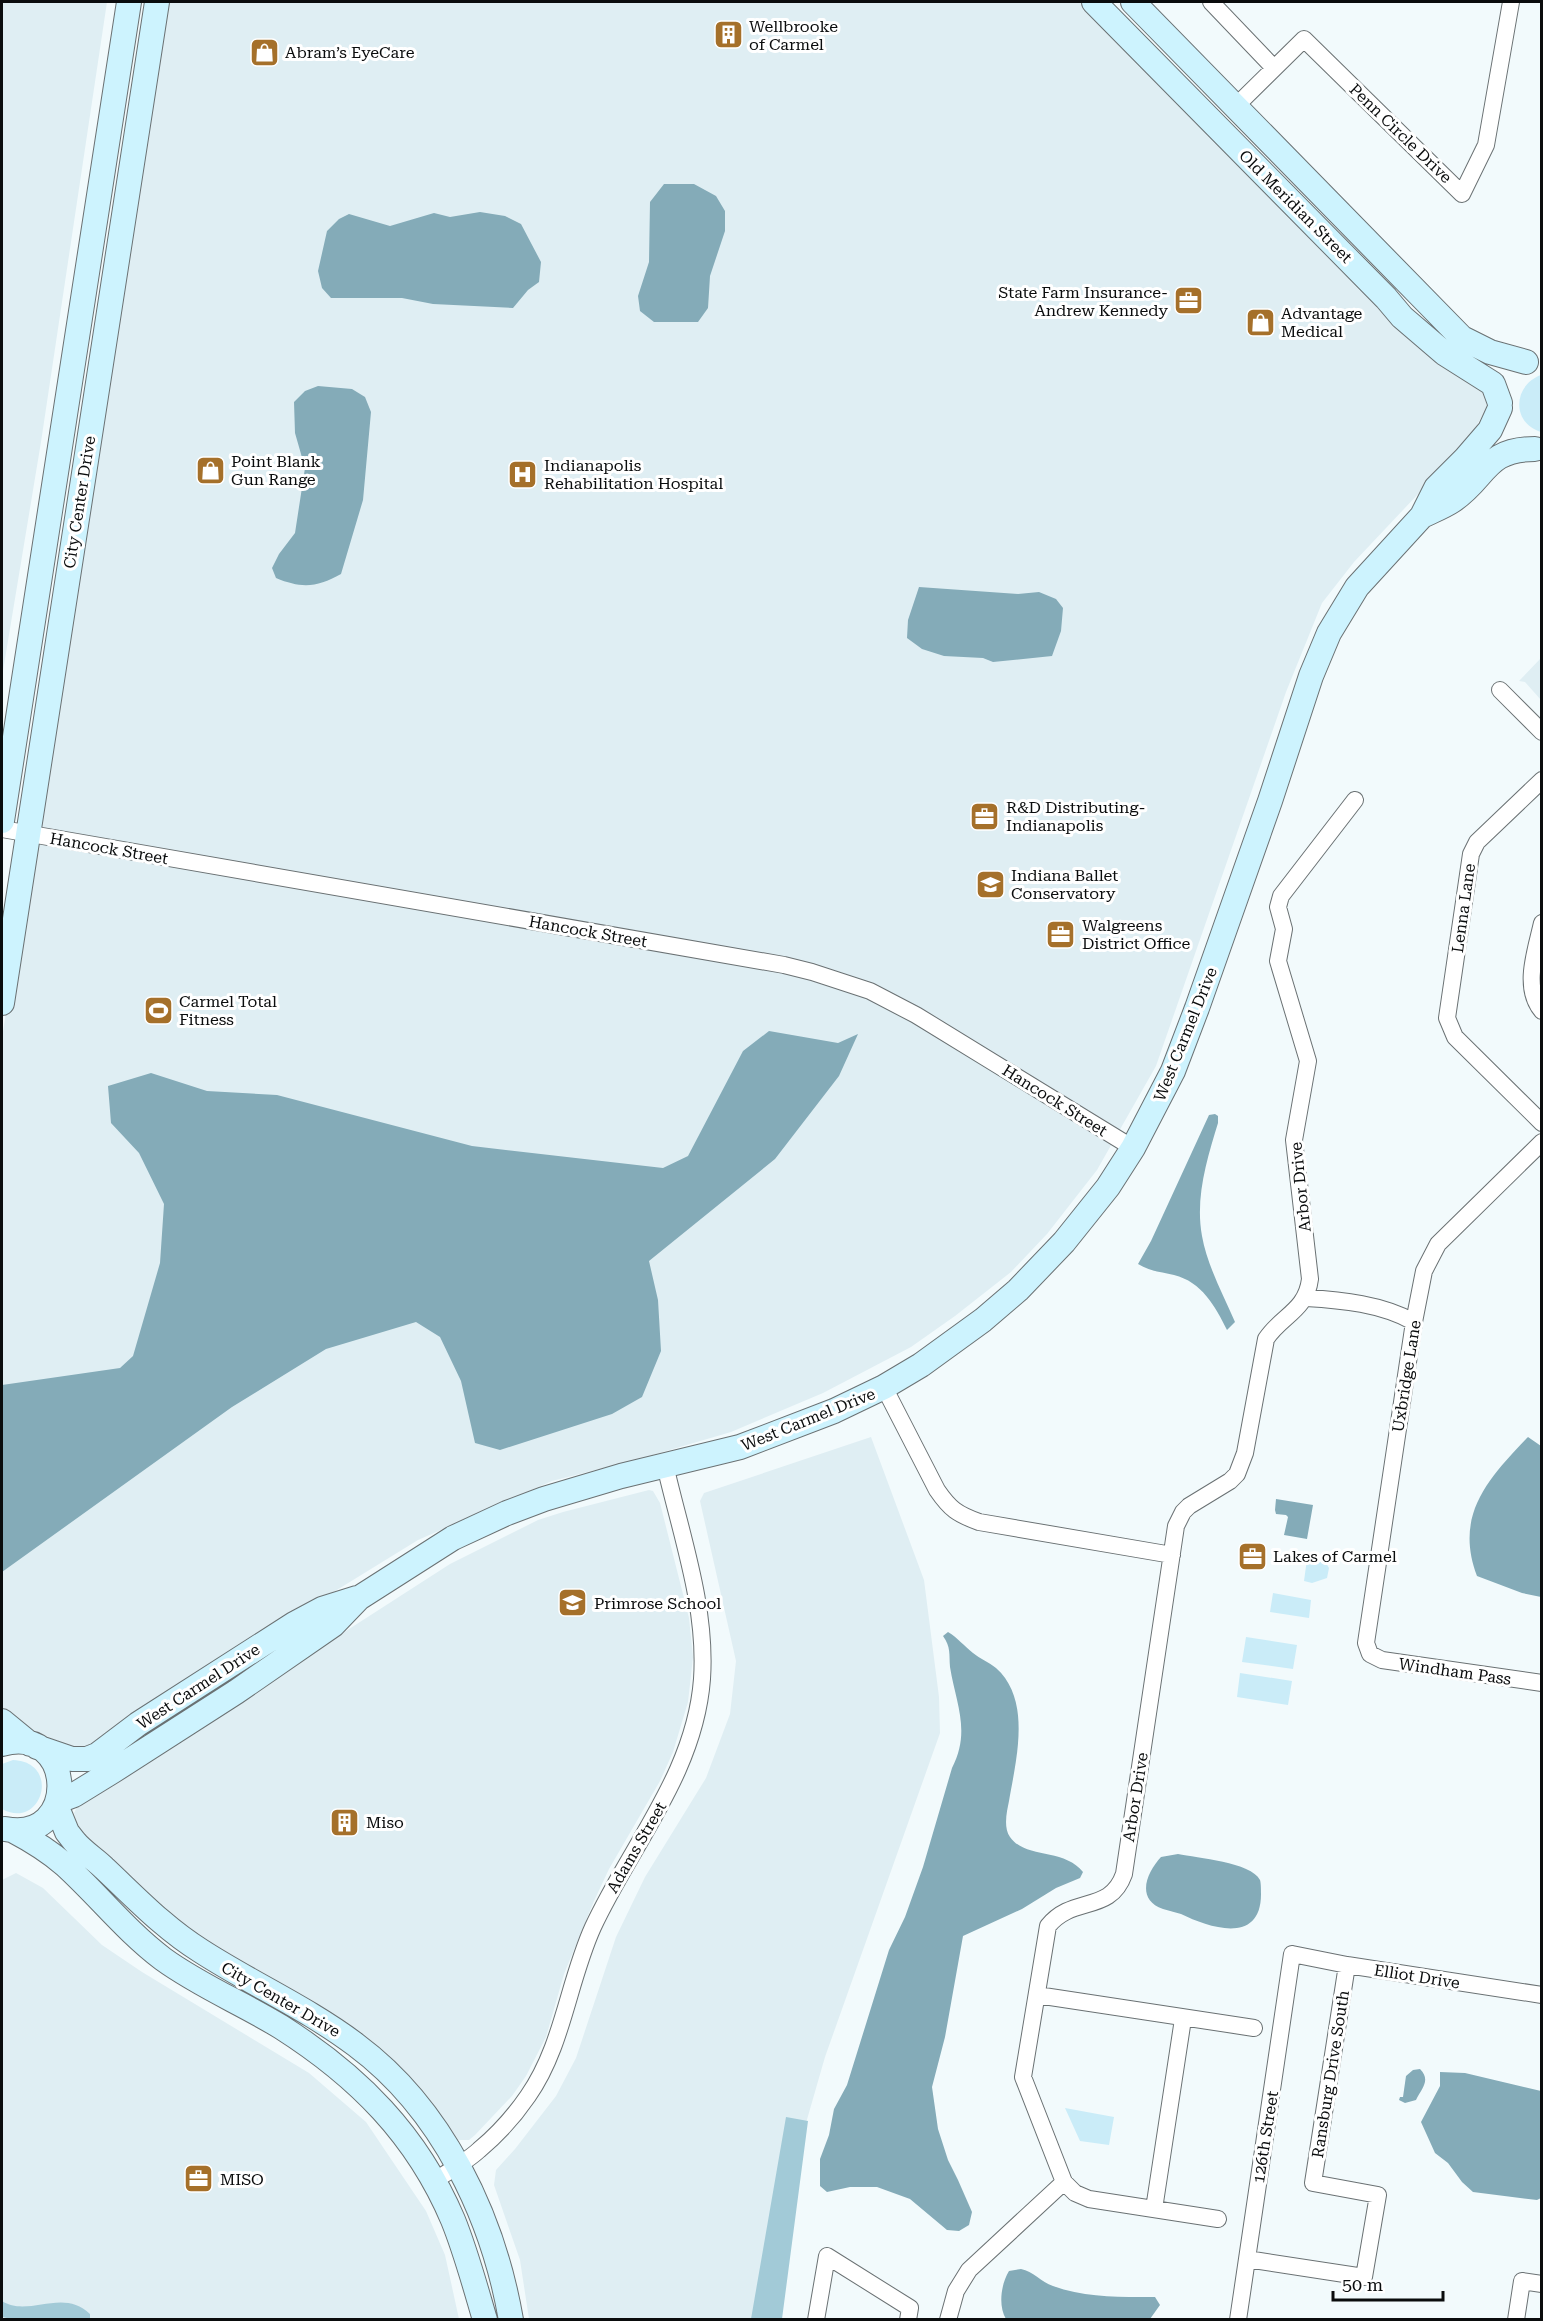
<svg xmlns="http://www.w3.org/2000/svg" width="1543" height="2321" font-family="'Roboto Serif',serif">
<rect width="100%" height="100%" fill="#f2fafc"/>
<!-- built -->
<path fill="#dfeef3" d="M 2,2 L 107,2 L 41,442 L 2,677 Z
M 163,2 L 1088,2 L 1487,393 L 1489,403 L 1469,440 L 1354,562 L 1322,603 L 1286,692 L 1156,1066 L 1097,1170 L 1047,1234 L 1011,1272 L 955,1316 L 911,1347 L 823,1393 L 731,1432 L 639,1459 L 552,1481 L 418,1540 L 126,1720 L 98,1745 L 74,1748 L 54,1744 L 25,1726 L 2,1707 L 2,1038 Z
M 1541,658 L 1541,700 L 1525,682 L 1519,681 Z
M 871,1437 L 924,1580 L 939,1697 L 940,1733 L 825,2057 L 787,2189 L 759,2319 L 529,2319 L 520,2260 L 494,2185 L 496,2170 L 515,2149 L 556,2096 L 576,2058 L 616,1937 L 645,1877 L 706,1778 L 730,1714 L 736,1661 L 700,1501 L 704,1493 Z
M 649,1490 L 653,1491 L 660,1503 L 689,1618 L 693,1657 L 688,1702 L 673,1752 L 660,1781 L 609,1869 L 594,1901 L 564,1974 L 546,2037 L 526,2076 L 512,2096 L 475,2135 L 469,2140 L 457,2140 L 431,2103 L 368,2040 L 335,2016 L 236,1960 L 176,1920 L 90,1843 L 78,1826 L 74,1813 L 79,1803 L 450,1564 L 538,1520 L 563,1512 Z
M 16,1873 L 43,1888 L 102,1945 L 142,1972 L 309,2073 L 366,2122 L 426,2211 L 445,2255 L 459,2319 L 17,2320 L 2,2317 L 2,1880 Z"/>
<!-- green -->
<path fill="#caecf8" d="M 1541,375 L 1542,375 L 1541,432 C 1511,423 1513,385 1541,375 Z
M 1307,1559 L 1326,1563 L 1329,1568 L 1327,1578 L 1312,1583 L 1304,1581 Z
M 1273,1593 L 1311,1600 L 1309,1618 L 1270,1612 Z
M 1246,1637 L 1297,1645 L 1293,1669 L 1242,1662 Z
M 1240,1673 L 1292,1681 L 1288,1705 L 1237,1697 Z
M 13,1760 C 62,1762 42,1831 2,1809 L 2,1764 Z
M 1065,2108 L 1114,2117 L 1109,2145 L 1080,2141 Z"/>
<!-- forest -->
<path fill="#a2cad7" d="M 786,2117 L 808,2121 L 782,2319 L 751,2319 Z
M 2,2301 C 28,2318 63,2287 90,2314 L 90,2319 L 17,2320 L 2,2317 Z"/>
<!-- water -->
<path fill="#84abb8" d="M 664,184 L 694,184 L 716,196 L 725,211 L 725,231 L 710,276 L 708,308 L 698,322 L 654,322 L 640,311 L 638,296 L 649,262 L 650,202 Z
M 480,212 L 505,216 L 521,224 L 541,262 L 539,282 L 528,290 L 513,308 L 433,304 L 402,298 L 331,298 L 322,288 L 318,271 L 327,231 L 339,219 L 349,214 L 390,226 L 434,213 L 450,217 Z
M 318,386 L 352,389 L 365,397 L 371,412 L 363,500 L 341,574 C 318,587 302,589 276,578 L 272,568 L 279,554 L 295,533 L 305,468 L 295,433 L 294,402 L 305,391 Z
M 919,587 L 1018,594 L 1039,592 L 1056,599 L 1063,608 L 1061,631 L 1052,656 L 993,662 L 983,658 L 944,656 L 922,649 L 907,638 L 908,620 Z
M 769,1031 L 838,1043 L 858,1034 L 839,1076 L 775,1159 L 649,1261 L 658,1300 L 661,1351 L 642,1397 L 612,1414 L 500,1450 L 475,1443 L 461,1381 L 440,1337 L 416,1322 L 326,1349 L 232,1407 L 2,1572 L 2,1385 L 120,1368 L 133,1356 L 160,1263 L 164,1204 L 139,1153 L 111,1123 L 108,1086 L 151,1073 L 207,1091 L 277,1095 L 472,1146 L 663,1168 L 688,1156 L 743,1051 Z
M 1215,1114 L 1218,1116 L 1218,1123 C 1207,1159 1195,1198 1202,1236 C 1207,1265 1223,1294 1235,1322 L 1227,1330 C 1215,1306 1202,1282 1174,1275 C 1161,1272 1149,1271 1138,1264 L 1151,1241 L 1209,1115 Z
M 1528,1437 L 1541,1446 L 1541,1597 L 1522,1593 L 1477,1576 C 1454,1515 1488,1479 1528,1437 Z
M 1276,1499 L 1313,1505 L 1307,1539 L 1284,1535 L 1288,1517 L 1286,1515 L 1276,1514 L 1275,1510 Z
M 948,1632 C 958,1638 964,1646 973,1653 C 980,1659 989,1662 996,1668 C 1032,1700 1016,1760 1009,1801 C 1007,1811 1003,1827 1010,1837 C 1025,1859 1064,1848 1083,1872 L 1080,1878 L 1056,1888 L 1022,1909 L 963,1936 L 945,2037 L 932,2087 L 938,2129 L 948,2160 L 958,2180 L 972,2212 L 969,2225 L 959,2231 L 947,2230 L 910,2199 L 877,2187 L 850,2187 L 827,2192 L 820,2186 L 820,2159 L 829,2135 L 834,2109 L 847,2085 L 889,1950 L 905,1917 L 923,1867 L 952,1768 C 971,1731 956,1704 950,1667 C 949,1654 951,1647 943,1636 Z
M 1178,1854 C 1197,1858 1251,1862 1260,1880 C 1261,1883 1261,1890 1261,1894 C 1261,1945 1210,1928 1181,1914 C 1175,1912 1169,1911 1163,1909 C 1135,1899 1147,1872 1161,1857 Z
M 1420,2069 C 1431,2080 1422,2088 1416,2100 L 1405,2103 L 1399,2100 L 1400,2097 L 1403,2097 L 1406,2076 L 1413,2070 Z
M 1440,2072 L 1465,2073 L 1541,2091 L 1541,2198 L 1537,2200 L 1473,2192 L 1462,2182 L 1448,2163 L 1435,2153 L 1421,2122 L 1440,2086 Z
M 1021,2269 C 1033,2271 1041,2282 1053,2286 C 1086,2298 1120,2297 1155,2297 L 1160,2305 L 1150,2319 L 1006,2319 C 998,2306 1001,2284 1009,2271 Z"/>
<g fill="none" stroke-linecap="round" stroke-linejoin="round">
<defs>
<path id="street" d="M 1211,2 L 1274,68
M 1236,106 L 1304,39 L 1462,194 L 1486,145 L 1511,2
M 1500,690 L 1542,732
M 1542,780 L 1477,842 L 1471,854 L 1447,1018 L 1455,1037 L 1542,1123
M 2,829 L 784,965 L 812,972 L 870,991 L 916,1015 L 1133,1148
M 1542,923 C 1536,950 1522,988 1542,1011
M 1542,1142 L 1438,1244 L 1424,1271 L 1414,1322 L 1366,1643 L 1370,1654 L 1382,1660 L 1542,1683
M 1306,1298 C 1342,1300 1382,1304 1414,1322
M 884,1387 L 937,1490 C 950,1509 957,1514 979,1522 L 1172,1555
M 1037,1995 L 1254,2028
M 434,2181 C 449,2171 466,2162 479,2150 C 497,2135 515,2115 528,2096 C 563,2046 568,1982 593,1927 C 631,1845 695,1773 702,1679 C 707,1607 681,1535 665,1465
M 1154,2209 L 1183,2019
M 1218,2219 L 1089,2199 L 1075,2193 L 1064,2182 L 1023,2077 L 1048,1926 C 1073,1895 1110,1914 1124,1874 L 1176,1526 L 1183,1512 L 1189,1506 L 1230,1481 L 1237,1474 L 1245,1453 L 1266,1339 C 1282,1315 1306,1311 1310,1279 L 1294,1140 L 1308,1061 L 1278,961 L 1284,929 L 1278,907 L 1281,896 L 1355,800
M 1247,2259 L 1364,2277 L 1378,2195 L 1313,2183 L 1347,1965
M 816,2320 L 827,2256 L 910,2308 L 908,2320
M 948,2320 L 956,2291 L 969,2270 L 1064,2182
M 1238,2320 L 1292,1954 L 1347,1965 L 1542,1995
M 1516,2320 L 1522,2281 L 1542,2284"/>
<path id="secondary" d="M 1094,2 L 1386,298 L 1402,317 L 1444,353 L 1493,384 L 1500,403
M 1133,2 L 1462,338 L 1490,352 L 1526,362
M 1422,516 C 1432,511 1443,507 1452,501 C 1487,478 1484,449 1535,449
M 2,821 L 129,2
M 2,1003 L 157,2
M 2,1721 L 30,1744
M 2,1744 C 76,1723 80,1844 5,1829
M 37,1747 L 72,1759 L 87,1759 L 97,1755 L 138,1724 L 294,1624 L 322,1609 L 357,1598
M 58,1801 L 74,1795 L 113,1771 L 236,1692 L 333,1625 L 359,1598 L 453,1538 L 507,1513 L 544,1499 L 621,1476 L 740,1447 L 834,1411 L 884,1387 L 921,1365 L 983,1320 L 1018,1290 L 1064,1242 L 1108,1187 L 1133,1148 L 1173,1071 L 1197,1008 L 1270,801 L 1311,676 L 1329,633 L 1357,587 L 1422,516 L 1436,488 L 1465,459 L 1490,430 L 1500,408
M 56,1805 L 67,1832 L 74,1841 C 83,1852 95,1859 104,1868 C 135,1897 164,1928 201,1951 C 252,1984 307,2008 356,2045 C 442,2109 493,2216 511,2320
M 12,1830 C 31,1840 49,1851 65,1865 C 99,1896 126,1931 163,1959 C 200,1986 242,2003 281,2027 C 358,2076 417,2135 453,2220 C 466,2252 475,2286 485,2320"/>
</defs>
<!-- street casing -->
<use href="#street" stroke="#6a7173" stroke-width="18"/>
<!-- secondary casing -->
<use href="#secondary" stroke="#6a7173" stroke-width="26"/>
<!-- street -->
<use href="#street" stroke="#fff" stroke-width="16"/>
<!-- secondary -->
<use href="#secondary" stroke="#cdf3fe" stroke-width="24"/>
</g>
<!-- icons -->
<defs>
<symbol id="building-square" viewBox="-11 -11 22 22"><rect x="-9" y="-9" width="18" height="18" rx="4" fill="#a5702a" stroke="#fff"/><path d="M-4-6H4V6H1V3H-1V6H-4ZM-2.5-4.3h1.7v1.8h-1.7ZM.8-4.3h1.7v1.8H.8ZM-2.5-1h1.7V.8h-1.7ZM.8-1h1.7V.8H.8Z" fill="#fff"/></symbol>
<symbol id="shop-square" viewBox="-11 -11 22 22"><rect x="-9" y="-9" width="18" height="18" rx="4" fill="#a5702a" stroke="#fff"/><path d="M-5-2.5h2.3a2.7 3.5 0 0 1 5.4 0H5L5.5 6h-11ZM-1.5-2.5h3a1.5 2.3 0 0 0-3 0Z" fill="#fff"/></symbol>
<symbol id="office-square" viewBox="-11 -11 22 22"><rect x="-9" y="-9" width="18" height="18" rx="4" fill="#a5702a" stroke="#fff"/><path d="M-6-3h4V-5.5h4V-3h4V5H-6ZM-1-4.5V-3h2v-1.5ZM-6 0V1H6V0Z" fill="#fff"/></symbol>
<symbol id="hospital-square" viewBox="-11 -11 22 22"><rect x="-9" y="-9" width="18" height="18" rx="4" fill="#a5702a" stroke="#fff"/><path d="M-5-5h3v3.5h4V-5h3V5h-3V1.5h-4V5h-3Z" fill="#fff"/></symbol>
<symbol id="school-square" viewBox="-11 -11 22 22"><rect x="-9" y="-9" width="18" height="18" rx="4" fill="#a5702a" stroke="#fff"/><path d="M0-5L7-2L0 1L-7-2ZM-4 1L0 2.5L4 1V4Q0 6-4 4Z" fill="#fff"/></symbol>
<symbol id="stadium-square" viewBox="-11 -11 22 22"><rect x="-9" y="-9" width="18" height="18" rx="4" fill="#a5702a" stroke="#fff"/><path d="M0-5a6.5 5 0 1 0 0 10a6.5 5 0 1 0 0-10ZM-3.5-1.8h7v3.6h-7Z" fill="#fff"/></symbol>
</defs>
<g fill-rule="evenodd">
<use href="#building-square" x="712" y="18" width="33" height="33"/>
<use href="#shop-square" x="248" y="36" width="33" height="33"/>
<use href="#office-square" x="1172" y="284" width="33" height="33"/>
<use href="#shop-square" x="1244" y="306" width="33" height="33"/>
<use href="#shop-square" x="194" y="454" width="33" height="33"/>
<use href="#hospital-square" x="506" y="458" width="33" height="33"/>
<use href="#office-square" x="968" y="800" width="33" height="33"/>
<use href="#school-square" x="974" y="868" width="33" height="33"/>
<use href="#office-square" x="1044" y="918" width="33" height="33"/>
<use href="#stadium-square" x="142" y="994" width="33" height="33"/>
<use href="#office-square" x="1236" y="1540" width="33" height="33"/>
<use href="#school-square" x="556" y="1586" width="33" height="33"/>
<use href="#building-square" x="328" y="1806" width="33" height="33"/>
<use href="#office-square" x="182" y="2162" width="33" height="33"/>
</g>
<g text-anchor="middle" stroke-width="6" stroke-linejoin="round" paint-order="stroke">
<!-- poi labels -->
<g font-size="16" fill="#0a0c0d" stroke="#fff" text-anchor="start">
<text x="749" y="32">Wellbrooke<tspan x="749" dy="18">of Carmel</tspan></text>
<text x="285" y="58">Abram’s EyeCare</text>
<text x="1168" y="298" text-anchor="end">State Farm Insurance-<tspan x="1168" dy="18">Andrew Kennedy</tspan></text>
<text x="1281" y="319">Advantage<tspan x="1281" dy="18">Medical</tspan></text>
<text x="231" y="467">Point Blank<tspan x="231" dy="18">Gun Range</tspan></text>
<text x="544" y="471">Indianapolis<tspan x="544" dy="18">Rehabilitation Hospital</tspan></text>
<text x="1006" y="813">R&amp;D Distributing-<tspan x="1006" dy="18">Indianapolis</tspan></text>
<text x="1011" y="881">Indiana Ballet<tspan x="1011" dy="18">Conservatory</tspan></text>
<text x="1082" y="931">Walgreens<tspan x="1082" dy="18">District Office</tspan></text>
<text x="179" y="1007">Carmel Total<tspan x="179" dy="18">Fitness</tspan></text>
<text x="1273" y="1562">Lakes of Carmel</text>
<text x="594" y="1609">Primrose School</text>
<text x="366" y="1828">Miso</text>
<text x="220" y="2185">MISO</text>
</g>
<!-- street labels -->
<g font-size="16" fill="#0a0c0d" stroke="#fff">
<text transform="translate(1401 133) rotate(44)" y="6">Penn Circle Drive</text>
<text transform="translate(1296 206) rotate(45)" y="6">Old Meridian Street</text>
<text transform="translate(79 502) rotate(-81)" y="6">City Center Drive</text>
<text transform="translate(109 848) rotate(10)" y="6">Hancock Street</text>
<text transform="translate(1463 908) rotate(-82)" y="6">Lenna Lane</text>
<text transform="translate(588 931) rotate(10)" y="6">Hancock Street</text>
<text transform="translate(1185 1034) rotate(-68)" y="6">West Carmel Drive</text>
<text transform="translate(1055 1100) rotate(32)" y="6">Hancock Street</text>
<text transform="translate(1300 1187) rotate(-96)" y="6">Arbor Drive</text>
<text transform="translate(1406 1376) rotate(-81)" y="6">Uxbridge Lane</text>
<text transform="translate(808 1419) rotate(-22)" y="6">West Carmel Drive</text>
<text transform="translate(1455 1671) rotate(8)" y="6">Windham Pass</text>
<text transform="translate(198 1686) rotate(-33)" y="6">West Carmel Drive</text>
<text transform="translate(1135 1797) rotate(-81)" y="6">Arbor Drive</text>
<text transform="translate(636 1847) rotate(-60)" y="6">Adams Street</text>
<text transform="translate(1417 1976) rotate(9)" y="6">Elliot Drive</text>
<text transform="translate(281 1999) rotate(30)" y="6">City Center Drive</text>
<text transform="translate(1330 2074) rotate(-81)" y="6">Ransburg Drive South</text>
<text transform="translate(1265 2137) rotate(-81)" y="6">126th Street</text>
</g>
</g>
<!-- border -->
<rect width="1543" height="2321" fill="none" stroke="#0a0c0d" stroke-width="6"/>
<!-- scale -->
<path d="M1333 2291v9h110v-9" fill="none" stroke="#0a0c0d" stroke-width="3"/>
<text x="1342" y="2291" font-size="18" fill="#0a0c0d" stroke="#ffffff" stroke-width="4.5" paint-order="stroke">50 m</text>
</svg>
